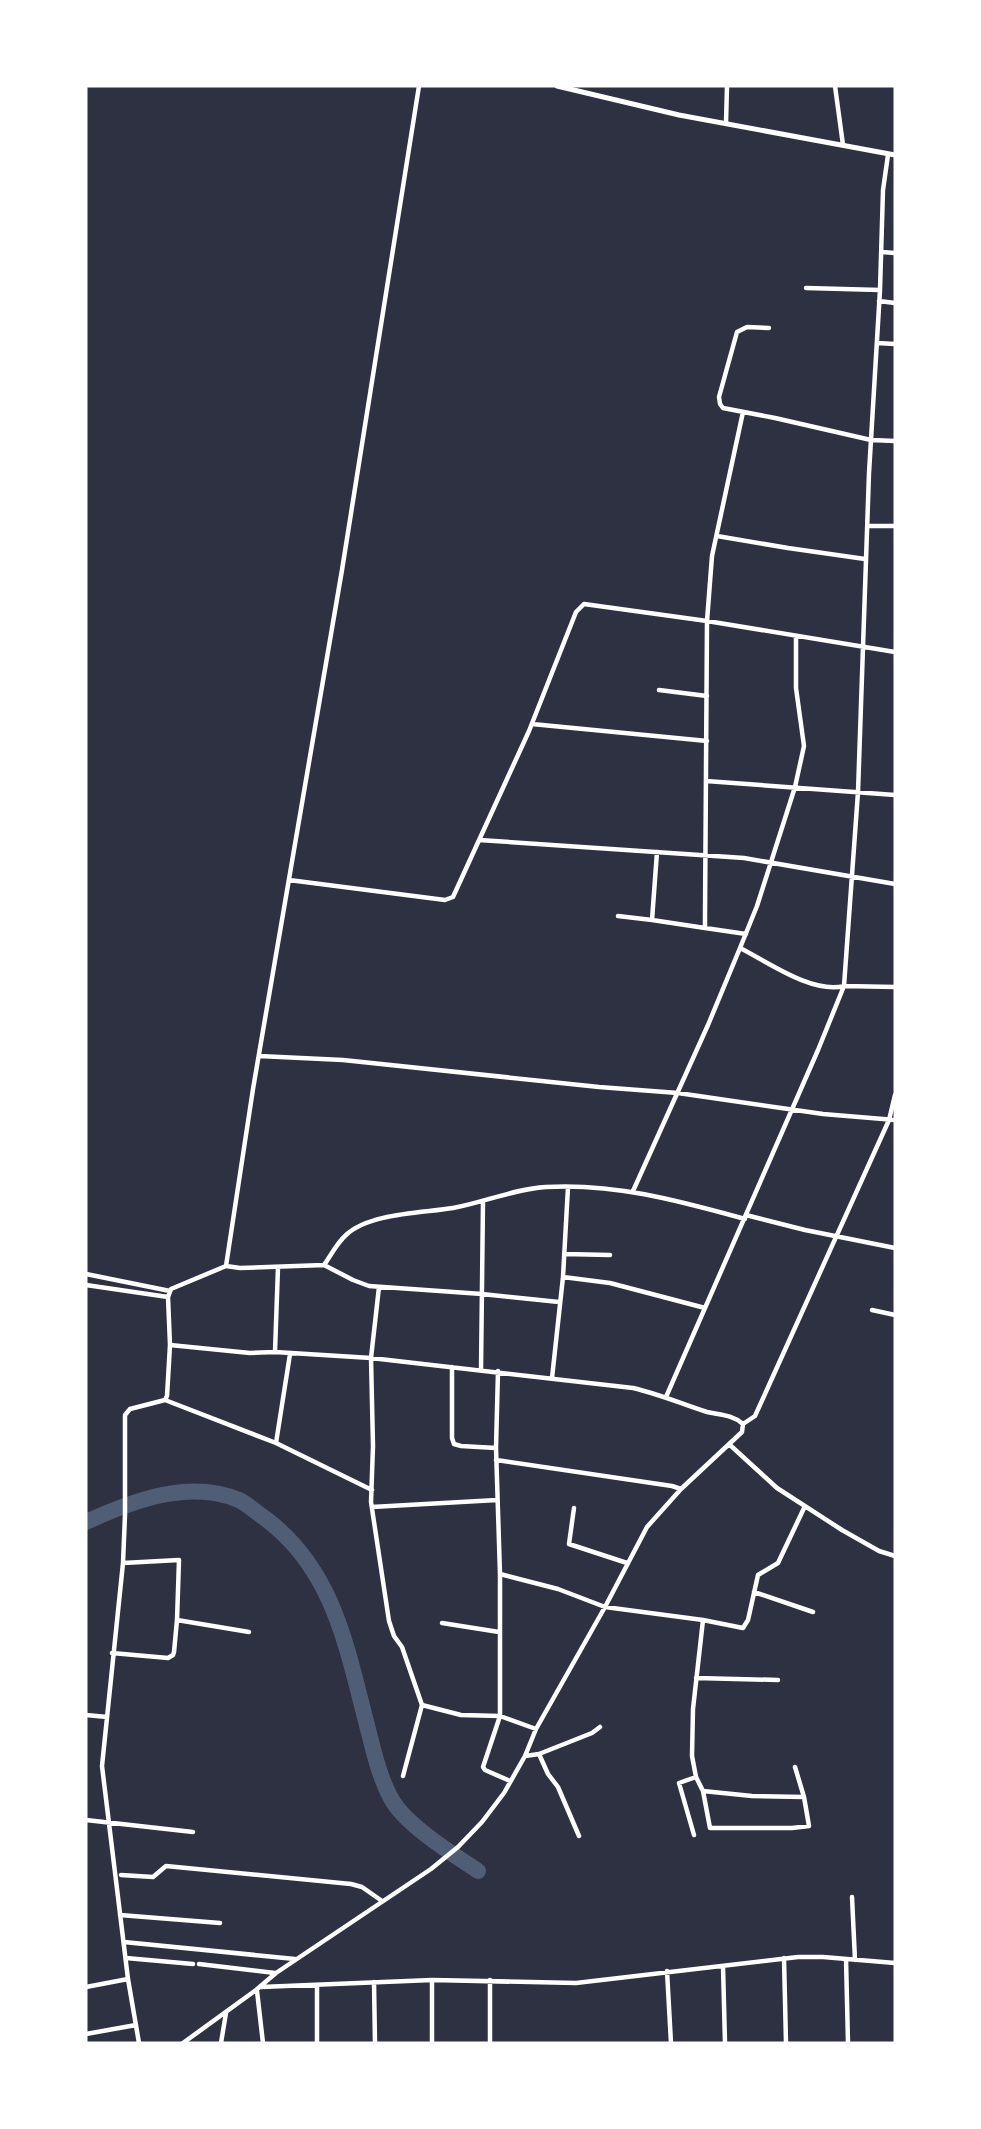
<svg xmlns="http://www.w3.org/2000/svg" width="981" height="2129" font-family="Raleway,sans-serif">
<rect width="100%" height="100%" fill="#2d3142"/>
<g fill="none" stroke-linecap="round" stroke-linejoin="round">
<!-- river -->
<path stroke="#4f5d75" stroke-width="16" d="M 86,1522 C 132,1501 189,1479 239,1500 C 249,1505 257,1513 266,1519 C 335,1571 347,1650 368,1729 C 374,1753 380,1779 392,1800 C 407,1826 453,1854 478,1871"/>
<!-- minor -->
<path stroke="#fff" stroke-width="4.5" d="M 835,86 L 843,145
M 726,123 L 727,86
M 882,252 L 895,253
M 806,288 L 880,290
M 879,301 L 895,303
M 769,328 L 747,327 L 737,332 L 719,397 L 720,404 L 723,408 L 775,418 L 871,440 L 895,441
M 877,343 L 895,344
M 743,412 L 712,556 L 707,621 L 705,916 L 705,928 L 746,934
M 868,526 L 895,526
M 717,536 L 788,548 L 865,559
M 659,690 L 707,696
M 532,724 L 707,741
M 706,781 L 895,795
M 479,840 L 744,858 L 895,884
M 657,852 L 652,920 L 705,928
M 289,880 L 445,900 L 453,897 L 529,731 L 576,612 L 584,604 L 707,621 L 895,652
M 618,916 L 652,920
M 740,948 C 768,962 812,994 844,986 L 895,987
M 259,1056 L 343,1060 L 599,1087 L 678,1093 L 823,1114 L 895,1120
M 633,1191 L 708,1025 L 740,948 L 757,906 L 795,787 L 804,746 L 796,688 L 796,636
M 746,1215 L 805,1230 L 895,1248
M 564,1254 L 610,1255
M 324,1265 C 331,1255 337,1243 346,1235 C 369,1213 423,1213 453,1208 C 485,1202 514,1189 546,1187 C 615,1183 679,1201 745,1219
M 226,1266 L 253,1089 L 342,570 L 419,86
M 86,1274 L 170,1291
M 563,1277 L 610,1283 L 705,1308
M 86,1285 L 168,1297
M 379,1287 L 371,1358 L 373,1446 L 371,1502 L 389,1621 L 394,1636 L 402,1647 L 422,1705 L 461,1715 L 500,1716 L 483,1767 L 485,1770 L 510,1781
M 559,1302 L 482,1294 L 369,1286 L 353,1280 L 324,1265 L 240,1268 L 226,1266 L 171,1289 L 168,1297 L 170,1345 L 250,1353 L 275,1352 L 371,1358 L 633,1388 C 659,1394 682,1404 707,1412 C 720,1415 733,1415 743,1424
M 872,1310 L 895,1315
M 275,1352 L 278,1267
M 452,1367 L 452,1438 L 454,1444 L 461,1446 L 496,1448
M 481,1370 L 483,1202
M 498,1371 L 496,1448 L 500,1574 L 500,1716 L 536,1729
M 552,1378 L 563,1277 L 568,1187
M 666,1397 L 818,1050 L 844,986 L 858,792 L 869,473 L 880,290 L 883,190 L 888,155
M 165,1400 L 276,1443 L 372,1490
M 276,1443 L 290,1354
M 730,1445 L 777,1488 L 842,1530 L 879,1551 L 895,1556
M 496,1460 L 672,1486 L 681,1489
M 372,1507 L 497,1500
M 574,1508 L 569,1544 L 627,1563
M 500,1574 L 558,1589 L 605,1607 L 703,1620 L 743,1628 L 748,1620 L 758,1575 L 778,1563 L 805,1506
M 754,1592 L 813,1612
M 177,1620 L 249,1632
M 442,1623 L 499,1632
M 112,1653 L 168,1658 L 173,1655 L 174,1652 L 177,1620 L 179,1560 L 123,1563
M 696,1678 L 778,1680
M 86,1715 L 107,1717
M 539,1754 L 592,1733 L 600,1727
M 525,1756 L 539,1754 L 548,1774 L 558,1787 L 579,1836
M 795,1767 L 804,1797
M 403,1776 L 422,1705
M 703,1791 L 752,1796 L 804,1797 L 809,1826 L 792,1828 L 710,1828 L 703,1791 L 696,1777 L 692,1756 L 693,1709 L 703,1620
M 86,1820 L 193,1832
M 694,1835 L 679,1783 L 696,1777
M 121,1875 L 153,1877 L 166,1866 L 351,1884 L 362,1887 L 382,1901
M 852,1897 L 855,1960
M 120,1915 L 220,1923
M 124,1942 L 295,1959
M 126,1958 L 193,1964
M 784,1958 L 786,2043
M 846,1959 L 848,2043
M 199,1964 L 275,1973
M 723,1966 L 725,2043
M 667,1971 L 671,2043
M 432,1980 L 432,2043
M 374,1982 L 375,2043
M 317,1985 L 317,2043
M 86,1987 L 128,1979
M 261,1987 L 432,1980 L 576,1983 L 798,1957 L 823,1957 L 895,1963
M 257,1991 L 263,2043
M 86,2034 L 136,2025
M 139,2043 L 128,1979 L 102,1766 L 123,1563 L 125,1515 L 125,1415 L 130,1409 L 165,1400 L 167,1396 L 170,1345
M 183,2043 L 256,1990 L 276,1973 L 431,1869 L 458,1847 L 482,1822 L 504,1793 L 525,1756 L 536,1729 L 605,1607 L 647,1527 L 681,1489 L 742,1432 L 743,1424 L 755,1416 L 889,1120 L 895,1095
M 221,2043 L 226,2013
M 490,2043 L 490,1980"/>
<!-- tertiary -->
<path stroke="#fff" stroke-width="5" d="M 557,86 L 679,115 L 895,155"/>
</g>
<!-- border -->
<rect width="981" height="2129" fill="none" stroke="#ffffff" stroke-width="175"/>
</svg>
